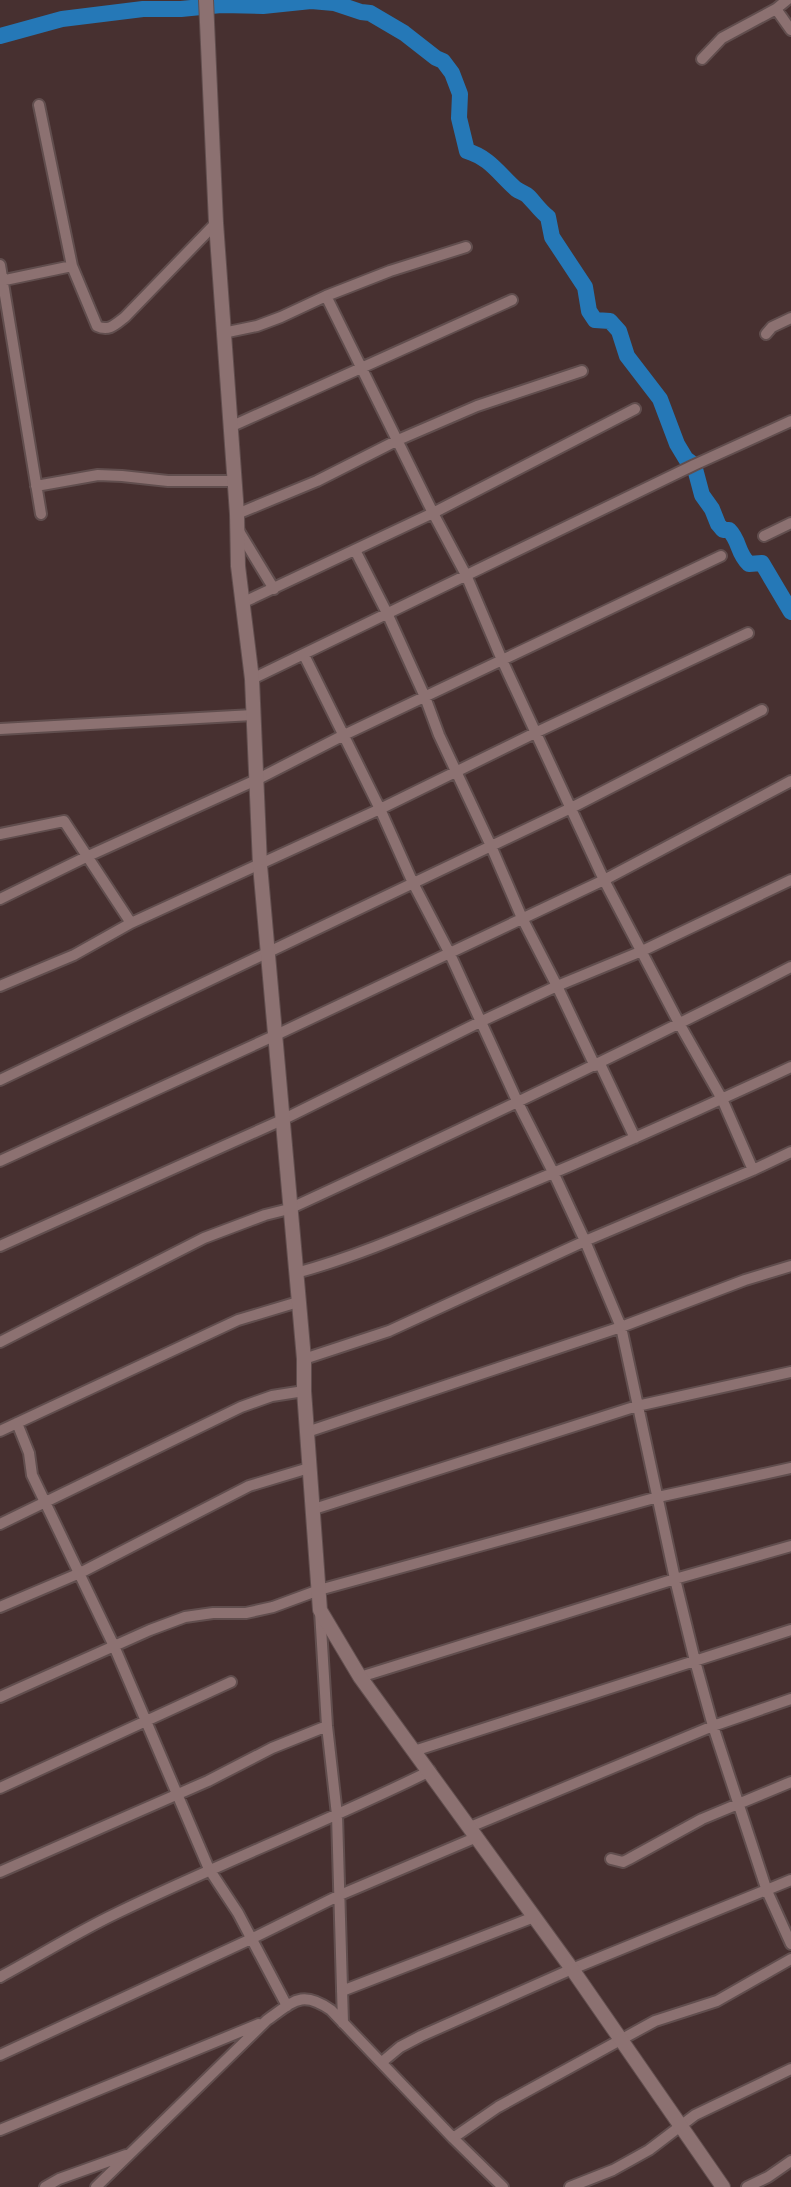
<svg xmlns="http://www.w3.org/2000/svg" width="791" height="2187" font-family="'Roboto Condensed',sans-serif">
<rect width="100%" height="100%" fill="#473030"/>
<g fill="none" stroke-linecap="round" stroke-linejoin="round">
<!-- river -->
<path stroke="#2578b7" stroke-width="16" d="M 0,36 L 62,19 L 143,9 L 181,9 L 221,5 L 263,6 L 311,1 L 334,3 L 361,12 L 370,13 L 404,33 L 436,58 L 443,61 L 452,73 L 460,94 L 459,118 L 467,151 C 490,158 499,174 516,189 C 520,192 525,193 528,196 C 535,203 540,211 548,217 L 552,237 L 585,287 L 589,311 L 595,320 L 610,321 L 619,331 L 627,356 L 660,399 L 677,444 L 686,459 L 694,465 L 702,495 L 712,509 L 718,524 L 723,530 L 729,530 C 740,541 737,553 749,564 L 762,563 L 791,612"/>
<defs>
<path id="minor" d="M 776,9 L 791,30
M 702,59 L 722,38 L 776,9 L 787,0
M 39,105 L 72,266
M 0,265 L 41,514
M 0,281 L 72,266 L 97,326 C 109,332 116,324 125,317 L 216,223
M 326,296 L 433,513 L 466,575 L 502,660 L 604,880 L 680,1025 L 722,1099 L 753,1170
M 223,333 L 257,326 L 281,317 L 326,296 L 390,271 L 466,247
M 766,334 L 772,327 L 791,318
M 230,427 L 512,300
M 36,486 L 98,475 L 122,476 L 168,481 L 234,481
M 237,514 L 317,481 L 398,440 L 477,406 L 582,371
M 237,528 L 274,589
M 764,536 L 791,523
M 355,550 L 387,613 L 425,697 L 439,735 L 491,846 L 522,918 L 557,986 L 595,1066
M 244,602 L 433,513 L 635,409
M 304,655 L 380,809 L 413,883 L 449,952 L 518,1103 L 554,1174 L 585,1241 L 621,1327 L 675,1579 L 695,1661 L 713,1726 L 767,1891 L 791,1944
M 252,679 L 694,465 L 791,421
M 0,729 L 253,715
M 0,834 L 64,821 L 131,923
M 0,899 L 86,857 L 256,780 L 344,735 L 721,556
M 0,986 L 74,955 L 131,923 L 380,809 L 537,732 L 748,633
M 600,1064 L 635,1138
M 0,1080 L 571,808 L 762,710
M 0,1161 L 276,1035 L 604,880 L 791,781
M 0,1246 L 282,1120 L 482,1021 L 557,986 L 642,951 L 791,880
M 296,1273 C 359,1256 419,1229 479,1204 C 584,1161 688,1115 791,1067
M 0,1342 L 204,1238 L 265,1215 L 289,1209 C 458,1131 626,1052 791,967
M 304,1359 L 389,1331 L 585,1241 L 753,1170 L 791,1152
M 17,1423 L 29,1453 L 32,1475 L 114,1646 L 209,1869 L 238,1913 L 287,2006
M 0,1431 L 238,1320 L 298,1302
M 307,1432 L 621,1327 L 745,1280 L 791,1266
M 314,1509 L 637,1406 L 791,1372
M 0,1524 L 241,1407 L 272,1396 L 304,1391
M 0,1607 L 80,1573 L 249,1486 L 309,1468
M 320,1611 L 327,1726 L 337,1815 L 343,2023
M 360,1677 L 675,1579 L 791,1546
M 0,1697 L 150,1630 L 185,1617 L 213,1613 L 246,1613 L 273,1607 L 319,1590 L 658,1497 L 791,1468
M 414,1751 L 791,1630
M 0,1788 L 231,1682
M 470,1827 L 713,1726 L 791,1699
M 611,1859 L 623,1862 L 629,1859 L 702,1819 L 791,1782
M 0,1872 L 208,1781 L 272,1748 L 327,1726
M 0,1977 C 39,1956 77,1932 117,1913 C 220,1863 327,1822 430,1771
M 342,1991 L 534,1917
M 0,2055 L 251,1939 L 340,1895 L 477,1837
M 382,2062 L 400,2047 L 421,2036 L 572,1969 L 791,1880
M 0,2130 L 259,2024
M 453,2138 L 498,2107 L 655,2021 L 717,2001 L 791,1959
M 45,2187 L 59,2179 L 126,2155
M 96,2187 L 267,2020 C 293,2002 301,1989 331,2010 L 453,2138 L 503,2187
M 570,2187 L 613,2170 L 649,2150 L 695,2115 L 791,2069
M 747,2187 L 768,2177 L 791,2161"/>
<path id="tertiary" d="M 206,0 L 216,223 L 237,514 L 238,566 L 252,679 L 260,865 L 304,1359 L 304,1391 L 320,1610 L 360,1677 L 572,1969 L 723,2187"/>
</defs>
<!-- minor casing -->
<use href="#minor" stroke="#614e4e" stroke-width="14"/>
<!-- tertiary casing -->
<use href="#tertiary" stroke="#614e4e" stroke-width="16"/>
<!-- minor -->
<use href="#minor" stroke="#8c7171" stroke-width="10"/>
<!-- tertiary -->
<use href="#tertiary" stroke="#8c7171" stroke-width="14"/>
</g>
</svg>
